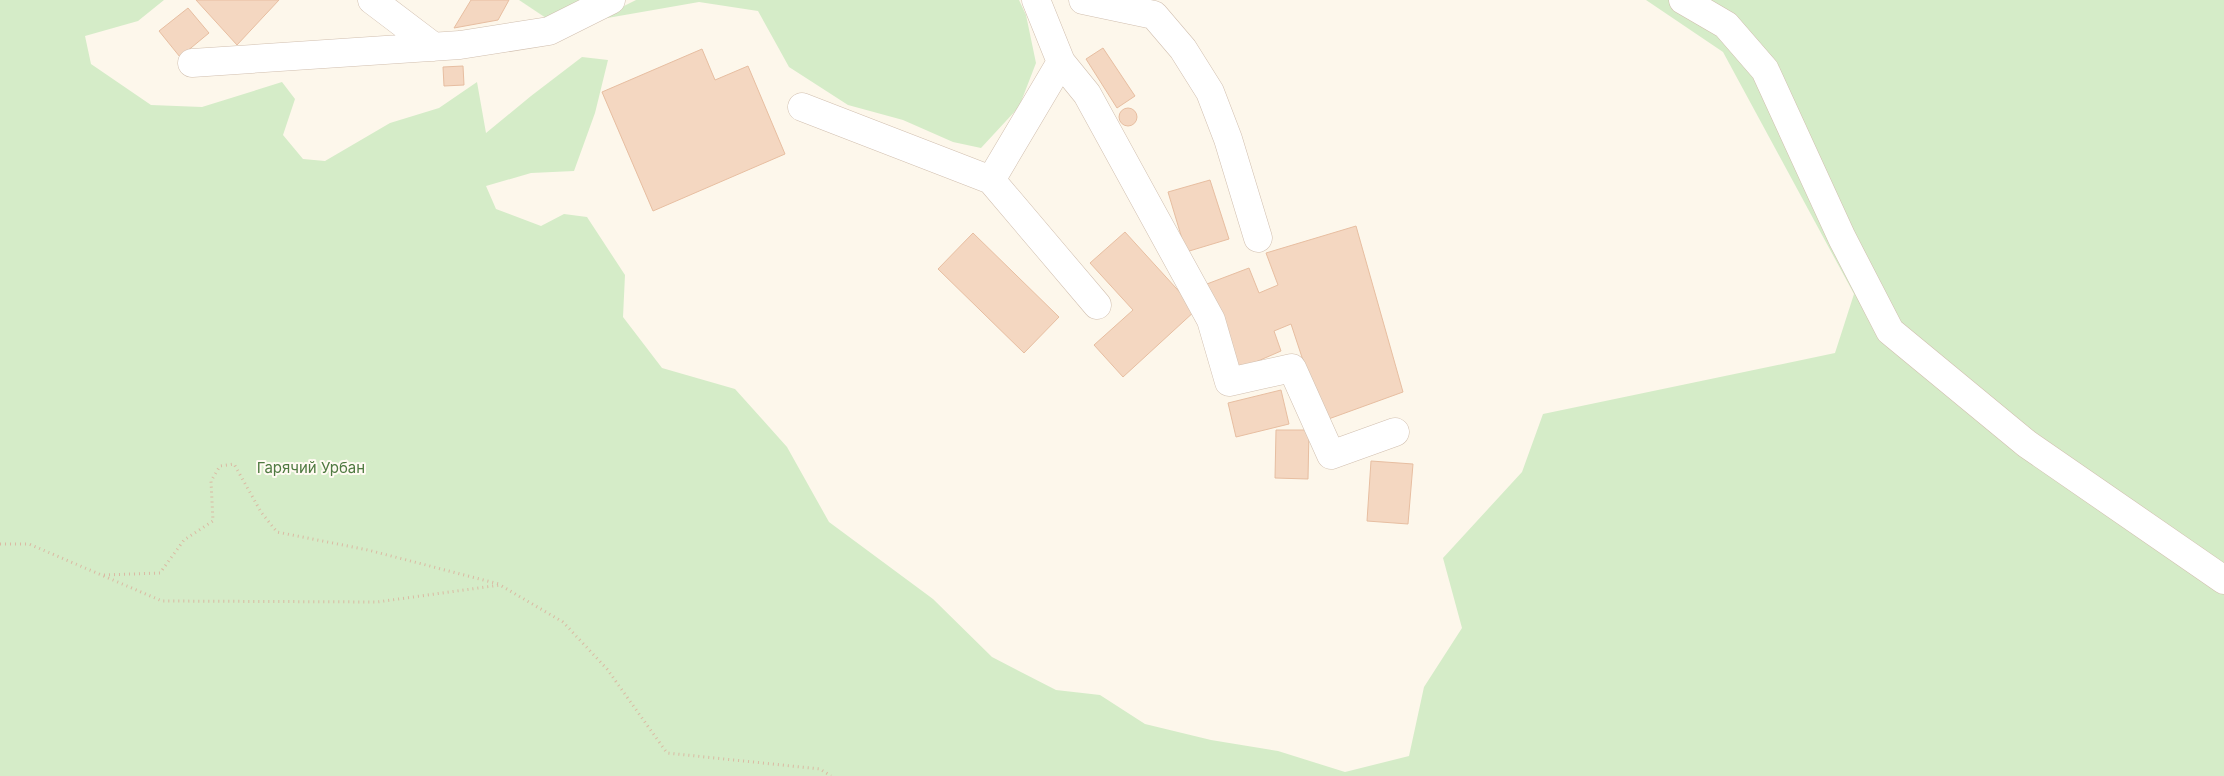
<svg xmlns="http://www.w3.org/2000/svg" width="2224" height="776" font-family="Inter,sans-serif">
<rect width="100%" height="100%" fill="#fdf7eb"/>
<!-- green -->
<path fill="#d5ecc8" d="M 0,0 L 164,0 L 138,21 L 85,36 L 91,64 L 151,105 L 202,107 L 282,82 L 295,99 L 283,135 L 303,159 L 325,161 L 390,123 L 439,108 L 477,82 L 486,133 L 531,96 L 582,57 L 608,60 L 595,113 L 574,171 L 531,173 L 486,186 L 496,209 L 541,226 L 564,214 L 587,217 L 625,275 L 623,317 L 662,368 L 735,389 L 787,447 L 829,522 L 933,599 L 992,657 L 1056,690 L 1100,695 L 1145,724 L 1211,740 L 1278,751 L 1345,772 L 1409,756 L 1424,687 L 1462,628 L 1443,558 L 1522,472 L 1543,414 L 1835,353 L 1854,294 L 1723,52 L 1646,0 L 2224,0 L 2224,776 L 0,776 Z
M 519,0 L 589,0 L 549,20 Z
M 636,0 L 1019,0 L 1026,15 L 1036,63 L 1019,107 L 981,148 L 953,142 L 903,120 L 848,105 L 789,67 L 758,11 L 699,2 L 596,20 Z"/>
<!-- building -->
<path fill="#f4d7c1" stroke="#e7bea1" d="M 196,0 L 279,0 L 237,45 Z
M 471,0 L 509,0 L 498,20 L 454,28 Z
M 188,8 L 209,33 L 180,57 L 159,31 Z
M 1103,48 L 1135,96 L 1117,108 L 1086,59 Z
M 702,49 L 715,80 L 748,66 L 785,154 L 653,211 L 602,92 Z
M 463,66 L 464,85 L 444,86 L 443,67 Z
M1119 117a9 9 0 1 1 18 0a9 9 0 1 1-18 0Z
M 1210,180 L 1229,239 L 1186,252 L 1168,192 Z
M 1356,226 L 1403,392 L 1323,421 L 1291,324 L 1274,331 L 1281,351 L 1235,371 L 1199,287 L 1249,268 L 1259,293 L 1278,285 L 1266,253 Z
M 1125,232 L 1196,310 L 1123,377 L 1094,345 L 1133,310 L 1090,263 Z
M 973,233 L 1059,317 L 1024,353 L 938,269 Z
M 1281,390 L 1289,424 L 1236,437 L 1228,403 Z
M 1276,430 L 1309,430 L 1308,479 L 1275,478 Z
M 1371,461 L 1413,464 L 1408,524 L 1367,521 Z"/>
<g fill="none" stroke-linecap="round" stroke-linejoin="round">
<defs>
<path id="minor" d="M 372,0 L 434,47
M 1036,0 L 1061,62 L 1087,94 L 1211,320 L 1229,382 L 1292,368 L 1331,455 L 1395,432
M 1083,0 L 1154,15 L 1183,49 L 1210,92 L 1228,139 L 1258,238
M 1683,0 L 1726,25 L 1765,70 L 1842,238 L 1890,331 L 2027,444 L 2224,580
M 1061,62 L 991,180 L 1097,305
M 192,63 L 460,45 L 549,31 L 611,0
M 802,107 L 991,180"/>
</defs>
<!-- minor casing -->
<use href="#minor" stroke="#d1bfaf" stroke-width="29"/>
<!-- path -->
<path stroke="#dabaa3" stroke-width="3" stroke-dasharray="1 4" stroke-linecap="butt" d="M 0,544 L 29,544 L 162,601 L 377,602 L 500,585 L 563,622 L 607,669 L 667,753 L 820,769 L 831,776
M 104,575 L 160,573 L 184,540 L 213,521 L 211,481 L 220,466 L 234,464 L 261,512 L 277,532 L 368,550 L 499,584"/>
<!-- minor -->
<use href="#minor" stroke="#fff" stroke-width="28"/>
</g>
<g text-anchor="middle" stroke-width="4" stroke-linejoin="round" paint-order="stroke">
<!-- park labels -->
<g font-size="15" fill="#4f7a41" stroke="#fffaf2">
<text x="311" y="473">Гарячий Урбан</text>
</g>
</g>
</svg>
